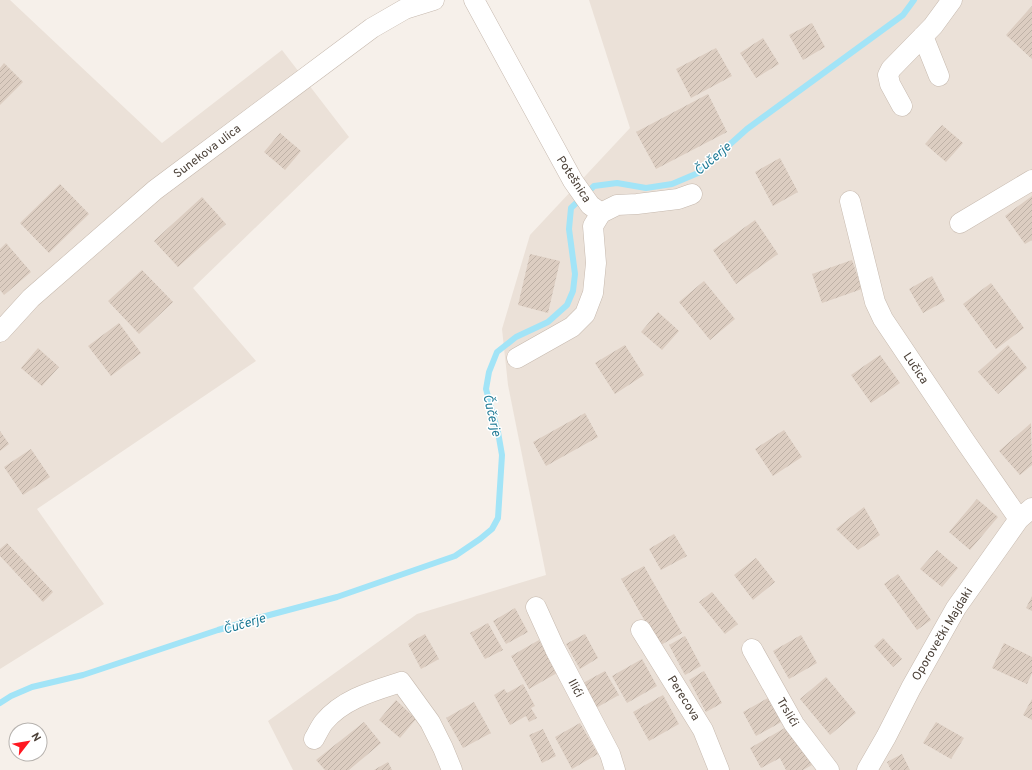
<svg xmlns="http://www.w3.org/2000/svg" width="1032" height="770" font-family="Overpass,sans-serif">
<defs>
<pattern id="building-hatch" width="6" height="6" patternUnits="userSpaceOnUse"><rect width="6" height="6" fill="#dccdc1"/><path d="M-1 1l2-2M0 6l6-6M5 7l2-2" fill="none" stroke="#beb1a6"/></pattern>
</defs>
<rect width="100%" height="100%" fill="#f6f0ea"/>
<!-- residential -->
<path fill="#ebe1d8" d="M 0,0 L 10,0 L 162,143 L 282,50 L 349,137 L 193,288 L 256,361 L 37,509 L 104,604 L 0,669 Z
M 589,0 L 1032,0 L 1032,770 L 293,770 L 268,721 L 417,614 L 546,575 L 508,385 L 502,329 L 530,235 L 630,128 Z"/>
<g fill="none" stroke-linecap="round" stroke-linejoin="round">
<!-- stream -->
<path stroke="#a2e4f7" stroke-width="6" d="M 0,703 L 11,696 L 32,687 L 83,675 L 218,630 L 262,617 L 337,597 L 455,556 L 480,539 L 492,529 L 498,518 L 502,455 L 498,432 L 486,389 L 489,372 L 497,352 L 516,337 L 548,322 L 567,305 L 573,291 L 575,274 L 569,229 L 571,208 L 594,186 L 617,183 L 646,188 L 672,184 L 698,173 L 747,129 L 903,15 L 914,0"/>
</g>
<!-- building -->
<path fill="url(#building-hatch)" d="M 1032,6 L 1032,59 L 1006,35 Z
M 812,23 L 825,47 L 803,60 L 789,35 Z
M 763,38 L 779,64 L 756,78 L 740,53 Z
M 716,48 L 732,76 L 691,98 L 676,69 Z
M 4,63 L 23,82 L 0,105 L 0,68 Z
M 708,94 L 727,132 L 656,169 L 636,132 Z
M 942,125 L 963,143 L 946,162 L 925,144 Z
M 280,133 L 301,151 L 285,170 L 264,152 Z
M 780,158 L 798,192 L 773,206 L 755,172 Z
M 60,184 L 89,214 L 49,253 L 20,223 Z
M 1032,196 L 1032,240 L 1025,244 L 1005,216 Z
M 202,197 L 226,224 L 178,267 L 154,241 Z
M 755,220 L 778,254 L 736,284 L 713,250 Z
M 6,243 L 31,272 L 4,295 L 0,290 L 0,249 Z
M 530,254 L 560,261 L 548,313 L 518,305 Z
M 852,260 L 862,289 L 822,303 L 812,274 Z
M 142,270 L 173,302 L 139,334 L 108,301 Z
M 932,276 L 945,301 L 923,313 L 909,289 Z
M 704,281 L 735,319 L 710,340 L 679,302 Z
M 991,283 L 1024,328 L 996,349 L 963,304 Z
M 658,312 L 679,331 L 662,350 L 641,332 Z
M 119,323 L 141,353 L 111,376 L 88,346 Z
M 625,345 L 644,375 L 615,394 L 595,363 Z
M 1008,345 L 1027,368 L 998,394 L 978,372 Z
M 38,348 L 59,367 L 42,386 L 21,368 Z
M 880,355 L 900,383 L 871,403 L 851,375 Z
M 585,413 L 598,437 L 546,466 L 533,442 Z
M 1031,423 L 1032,465 L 1020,475 L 999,451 Z
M 784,430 L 802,457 L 773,476 L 755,449 Z
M 0,431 L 9,444 L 0,451 Z
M 31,449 L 50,477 L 23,495 L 4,467 Z
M 977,499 L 998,517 L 970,550 L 949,532 Z
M 864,507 L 880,535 L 858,550 L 836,529 Z
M 674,534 L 687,556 L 661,570 L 649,549 Z
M 7,543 L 53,592 L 43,602 L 0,556 L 0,549 Z
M 937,550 L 958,568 L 942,587 L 920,569 Z
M 756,558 L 775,582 L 753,600 L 734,575 Z
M 644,566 L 682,633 L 659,646 L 621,579 Z
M 898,574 L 931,620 L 917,630 L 884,584 Z
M 712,592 L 738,624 L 725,634 L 699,602 Z
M 1032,596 L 1032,611 L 1026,608 Z
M 515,608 L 528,632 L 506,644 L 493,621 Z
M 488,623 L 503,650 L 485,659 L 470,633 Z
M 425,634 L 439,659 L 421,669 L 408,644 Z
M 585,634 L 598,658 L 580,669 L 566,644 Z
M 801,635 L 817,663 L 789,679 L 773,651 Z
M 685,636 L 701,666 L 685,675 L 669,645 Z
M 883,638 L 902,659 L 893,667 L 874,646 Z
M 539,640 L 557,673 L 529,689 L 511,656 Z
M 1004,643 L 1032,657 L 1032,673 L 1027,684 L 992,668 Z
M 642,659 L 657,686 L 627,703 L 612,676 Z
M 605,671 L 619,695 L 596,708 L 583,683 Z
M 704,671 L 722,703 L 706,712 L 689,680 Z
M 826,677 L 856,713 L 830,735 L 800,699 Z
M 523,684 L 535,706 L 531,708 L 537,718 L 529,722 L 526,716 L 510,725 L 494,695 L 504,689 L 507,693 Z
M 663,695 L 679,724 L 649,741 L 633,712 Z
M 768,698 L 785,720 L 756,736 L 743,712 Z
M 1032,699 L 1032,720 L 1023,715 Z
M 396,700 L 416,719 L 400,738 L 379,720 Z
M 474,702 L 491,733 L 463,748 L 446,718 Z
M 364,722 L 381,743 L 349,770 L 325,770 L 316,760 Z
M 936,722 L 964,738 L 951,759 L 923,743 Z
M 580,723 L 598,754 L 572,769 L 555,737 Z
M 790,725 L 812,765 L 803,770 L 786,770 L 780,758 L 761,768 L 750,748 Z
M 543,729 L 556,756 L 542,763 L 529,735 Z
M 902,754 L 910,770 L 891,770 L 887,762 Z
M 388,762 L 392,770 L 374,770 Z"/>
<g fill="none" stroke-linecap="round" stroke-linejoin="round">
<defs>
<path id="minor" d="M 474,0 L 573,181 L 590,205 L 601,213 L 593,226 L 596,263 L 593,293 L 585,314 L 572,327 L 517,358
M 923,36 L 939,76
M 902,106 L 890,84 L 888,75 L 891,69 L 933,26 L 952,0
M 850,201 L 875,302 L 883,319 L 965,441 L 1019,519
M 601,213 L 617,205 L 637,204 L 678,199 L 692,194
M 960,223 L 1032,180
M 0,332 L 31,298 L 155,190 L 372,28 L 405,9 L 434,0
M 536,607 L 555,649 L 610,754 L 615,770
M 641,630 L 703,730 L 719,770
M 752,649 L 794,724 L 829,770
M 314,739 C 317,734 320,727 324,722 C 343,699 373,691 401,682 L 430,722 L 443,748 L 452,770
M 867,770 L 886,737 L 911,688 L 956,608 L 1019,519 L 1032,508"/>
</defs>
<!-- minor casing -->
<use href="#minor" stroke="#c6b9ae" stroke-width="21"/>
<!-- minor -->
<use href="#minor" stroke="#fff" stroke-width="20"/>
</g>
<g text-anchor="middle" stroke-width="3" stroke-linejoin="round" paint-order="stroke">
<!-- street labels -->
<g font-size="12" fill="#4b4037" stroke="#fff">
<text transform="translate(207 151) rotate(-37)" y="4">Sunekova ulica</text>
<text transform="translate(574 179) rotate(57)" y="4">Potešnica</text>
<text transform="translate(916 368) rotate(56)" y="4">Lučica</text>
<text transform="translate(942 634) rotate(-59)" y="4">Oporovečki Majdaki</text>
<text transform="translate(576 688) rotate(62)" y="4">Ilići</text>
<text transform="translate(684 698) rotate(58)" y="4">Perecova</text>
<text transform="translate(788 712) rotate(59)" y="4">Trslići</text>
</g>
<!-- water labels -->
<g font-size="13" font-style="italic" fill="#207b96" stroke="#fff">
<text transform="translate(712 158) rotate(-40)" y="5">Čučerje</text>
<text transform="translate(493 415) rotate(77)" y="5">Čučerje</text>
<text transform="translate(244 623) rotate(-17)" y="5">Čučerje</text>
</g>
</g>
<!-- north arrow -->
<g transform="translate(28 742) rotate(59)"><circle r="19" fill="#ffffff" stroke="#b7b3af"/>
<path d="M0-3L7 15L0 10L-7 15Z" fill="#ff1821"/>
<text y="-6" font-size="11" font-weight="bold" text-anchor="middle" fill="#4b4037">N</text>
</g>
</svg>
